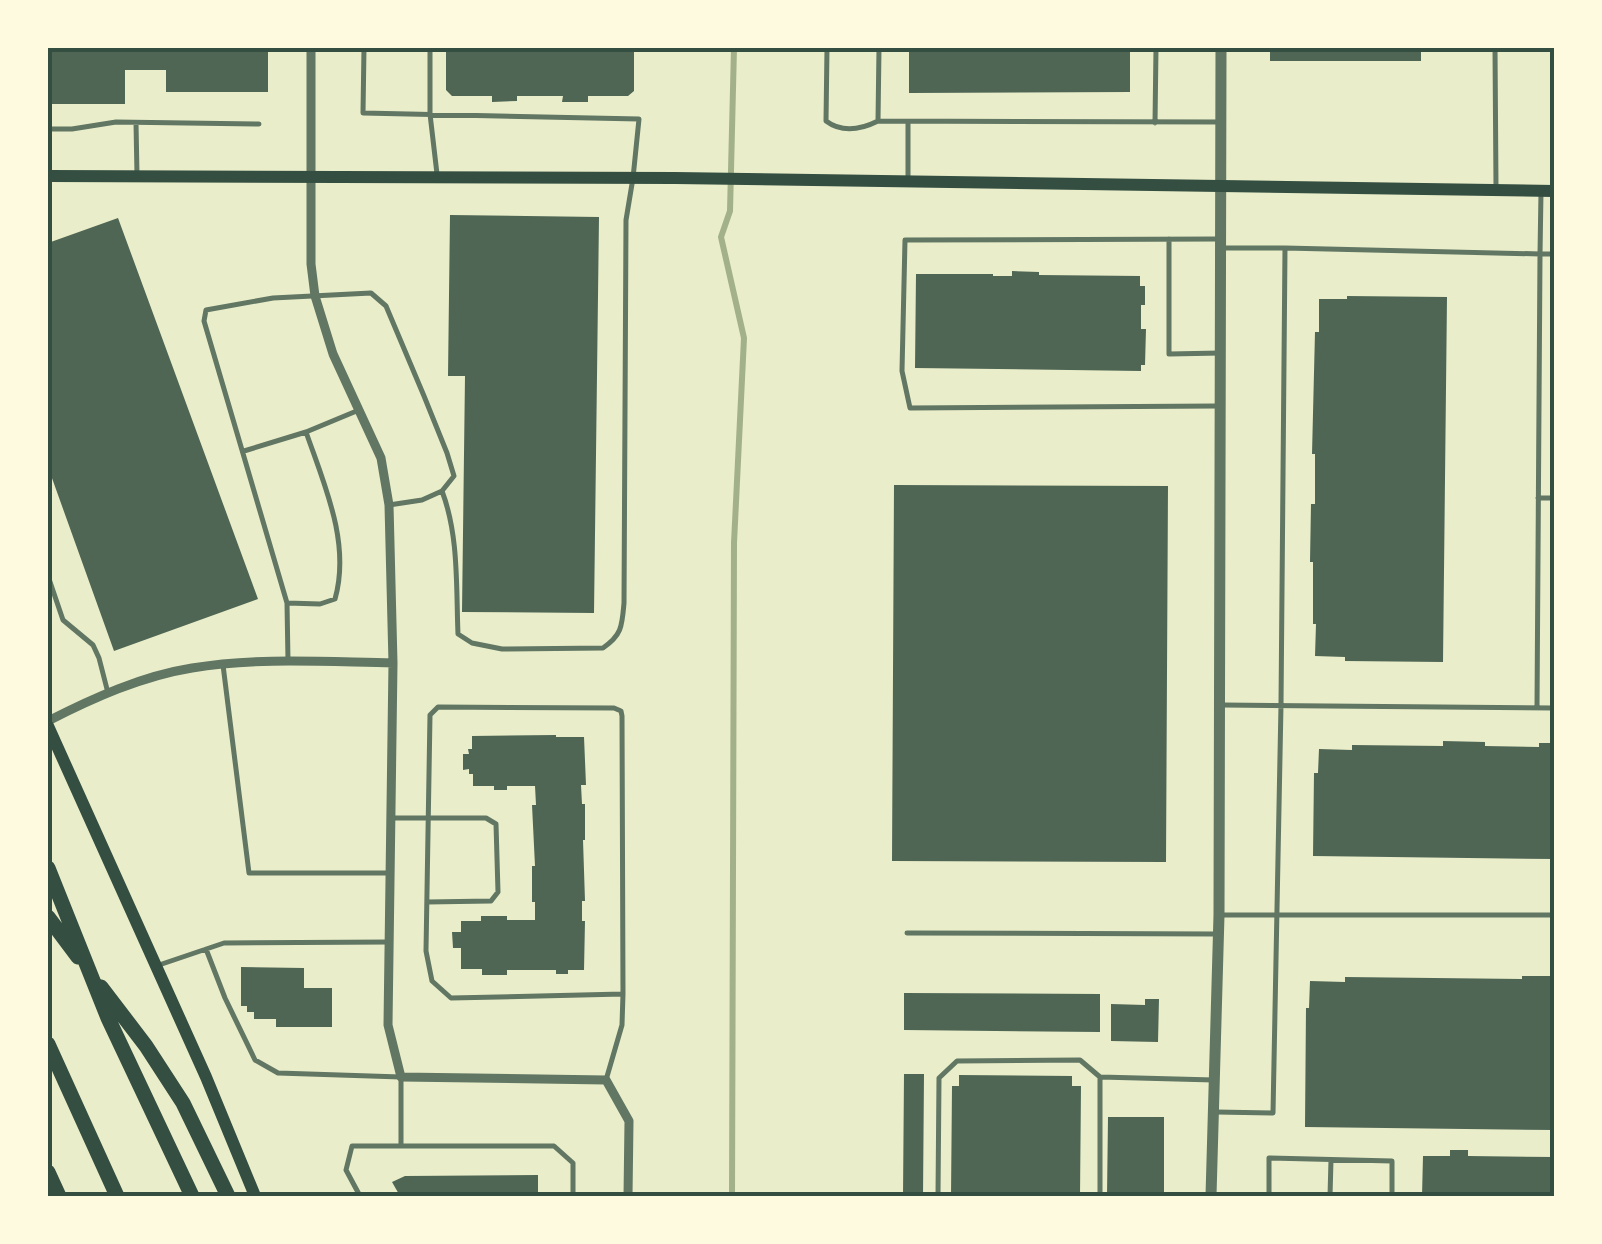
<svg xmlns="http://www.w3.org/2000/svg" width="1602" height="1244" font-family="Signika,sans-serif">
<rect width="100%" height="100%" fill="#e9edc9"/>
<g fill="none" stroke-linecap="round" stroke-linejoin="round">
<!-- stream -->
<path stroke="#a3b18a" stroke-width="6" d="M 732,1196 L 734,543 L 744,338 L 721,237 L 730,211 L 734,48"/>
</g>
<!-- building -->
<path fill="#4f6655" d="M 48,48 L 268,48 L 268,92 L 166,92 L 166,70 L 125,70 L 125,104 L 48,104 Z
M 446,48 L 634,48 L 634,91 L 628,96 L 588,96 L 588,102 L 562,102 L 563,96 L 517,96 L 517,101 L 492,102 L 492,96 L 452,96 L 446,90 Z
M 909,48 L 1130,48 L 1130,92 L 909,93 Z
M 1270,48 L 1421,48 L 1421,61 L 1270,61 Z
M 450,215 L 599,217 L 594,613 L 462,612 L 465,376 L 448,376 Z
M 118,218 L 258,599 L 114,651 L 48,467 L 48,243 Z
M 1012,271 L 1039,272 L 1039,275 L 1140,276 L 1140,286 L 1145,286 L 1145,305 L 1141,305 L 1141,329 L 1146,329 L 1145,365 L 1141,365 L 1141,371 L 915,368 L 916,274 L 993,274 L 993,276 L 1012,276 Z
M 1347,296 L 1447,297 L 1443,662 L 1345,661 L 1345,657 L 1315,656 L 1316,624 L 1313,624 L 1313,562 L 1310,562 L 1311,504 L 1315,504 L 1315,454 L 1312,454 L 1315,332 L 1319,332 L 1319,299 L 1347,299 Z
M 894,485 L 1168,486 L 1166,862 L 892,861 Z
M 556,735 L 556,737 L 584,737 L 586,785 L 581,785 L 582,804 L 585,804 L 585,840 L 583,840 L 585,901 L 582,901 L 582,921 L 585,921 L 584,970 L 568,970 L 568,974 L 556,974 L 556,970 L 507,970 L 507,975 L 482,975 L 482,969 L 461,969 L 461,948 L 453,948 L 452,932 L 461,932 L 461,921 L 481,921 L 481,916 L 507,916 L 507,920 L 535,920 L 535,902 L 532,902 L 532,866 L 535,866 L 532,805 L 536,805 L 535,786 L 507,786 L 507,790 L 494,790 L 494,786 L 473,786 L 473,774 L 469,774 L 469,769 L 463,770 L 463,754 L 469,754 L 468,749 L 472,749 L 472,736 Z
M 1443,741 L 1485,742 L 1485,746 L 1539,747 L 1539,743 L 1554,743 L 1554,859 L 1313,856 L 1314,773 L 1318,773 L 1319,749 L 1352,750 L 1352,745 L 1443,746 Z
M 241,967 L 304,968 L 304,988 L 332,988 L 332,1027 L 276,1027 L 276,1019 L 254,1019 L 254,1012 L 247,1012 L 247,1006 L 241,1006 Z
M 1522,976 L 1554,976 L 1554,1130 L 1305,1127 L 1306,1008 L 1309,1008 L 1310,981 L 1345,982 L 1345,977 L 1522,979 Z
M 904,993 L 1100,994 L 1100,1032 L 904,1030 Z
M 1145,999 L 1159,999 L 1158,1042 L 1111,1041 L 1111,1004 L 1145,1005 Z
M 904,1074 L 924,1074 L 923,1196 L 903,1196 Z
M 959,1075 L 1072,1076 L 1072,1086 L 1081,1086 L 1080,1196 L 951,1196 L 952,1086 L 959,1086 Z
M 1108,1117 L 1164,1117 L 1164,1196 L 1107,1196 Z
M 1450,1150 L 1468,1150 L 1468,1156 L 1554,1157 L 1554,1196 L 1422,1196 L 1423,1156 L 1450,1156 Z
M 538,1175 L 538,1196 L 400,1196 L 392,1182 L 405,1176 Z"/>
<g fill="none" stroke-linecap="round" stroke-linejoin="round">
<!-- service -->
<path stroke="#617663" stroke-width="5" d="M 364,48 L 363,113 L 639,119 L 633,178 L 626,220 L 624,603 C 622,626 622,635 603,648 L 502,649 L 472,643 L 458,634 C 456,586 459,536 442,491
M 430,48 L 430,114 L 437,174
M 827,48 L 826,121 C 842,133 860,130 878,121 L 1221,122
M 1495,48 L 1496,188
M 878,121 L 879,48
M 908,122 L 908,179
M 136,123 L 137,175
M 1155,123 L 1156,48
M 48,129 L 72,129 L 116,122 L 259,124
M 1541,192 L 1540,254 L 1554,254
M 1169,239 L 1169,354 L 1221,353
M 1223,248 L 1285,248
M 1217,406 L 910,408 L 902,371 L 905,240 L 1217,239
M 306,432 L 359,410
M 244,451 L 306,432 C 324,484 351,543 335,599 L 320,604 L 287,603
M 1538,498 L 1554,498
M 48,576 L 63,620 L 93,645 L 99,658 L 108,693
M 288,661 L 287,603 L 204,321 L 206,310 L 273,298 L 371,293 L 386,306 L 424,396 L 447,453 L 454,476 L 442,491 L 422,500 L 389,505
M 223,665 L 249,873 L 390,873
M 1223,705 L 1554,708
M 391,818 L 486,818 L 496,824 L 498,892 L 491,901 L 427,902
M 1222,915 L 1554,915
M 907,933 L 1216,934
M 206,949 L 225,998 L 255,1060 L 278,1073 L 401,1077 L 401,1146
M 159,965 L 224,943 L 389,942
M 1100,1077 L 1100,1196
M 606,1080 L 622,1025 L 623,994 L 622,716 L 621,711 L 614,708 L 438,707 L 430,715 L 426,951 L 432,981 L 451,998 L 623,994
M 1216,1112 L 1273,1113 L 1281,705 L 1285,248 L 1540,254 L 1537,708
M 360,1196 L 346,1170 L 352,1146 L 554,1146 L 573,1163 L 573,1196
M 938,1196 L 939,1078 L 957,1061 L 1080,1060 L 1100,1077 L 1214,1080
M 1269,1196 L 1269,1158 L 1392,1161 L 1392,1196
M 1330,1196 L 1331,1160"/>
<!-- minor -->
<path stroke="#617663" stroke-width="9" d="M 311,48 L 311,264 L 315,296 L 333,354 L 381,458 L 389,505 L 393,663 L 388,1025 L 401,1077 L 606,1080 L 629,1121 L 628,1196
M 48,721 C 93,698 142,676 192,668 C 258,657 327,662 393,663"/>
<!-- tertiary -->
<path stroke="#617663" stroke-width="11" d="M 1211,1196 L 1219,915 L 1221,48"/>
<!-- secondary -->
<path stroke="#344e41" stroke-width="12" d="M 48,176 L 675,178 L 1554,191
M 48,726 L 206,1077 L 255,1196"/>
<!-- motorway -->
<path stroke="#344e41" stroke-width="15" d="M 48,868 L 108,1018 L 192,1196
M 48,917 L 78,957
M 101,987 L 146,1046 L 183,1103 L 228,1196
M 48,1044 L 117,1196
M 48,1172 L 59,1196"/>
</g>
<!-- border -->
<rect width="1602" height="1244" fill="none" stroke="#fefae0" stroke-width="100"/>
<rect x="50" y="50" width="1502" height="1144" fill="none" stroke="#344e41" stroke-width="4"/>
</svg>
